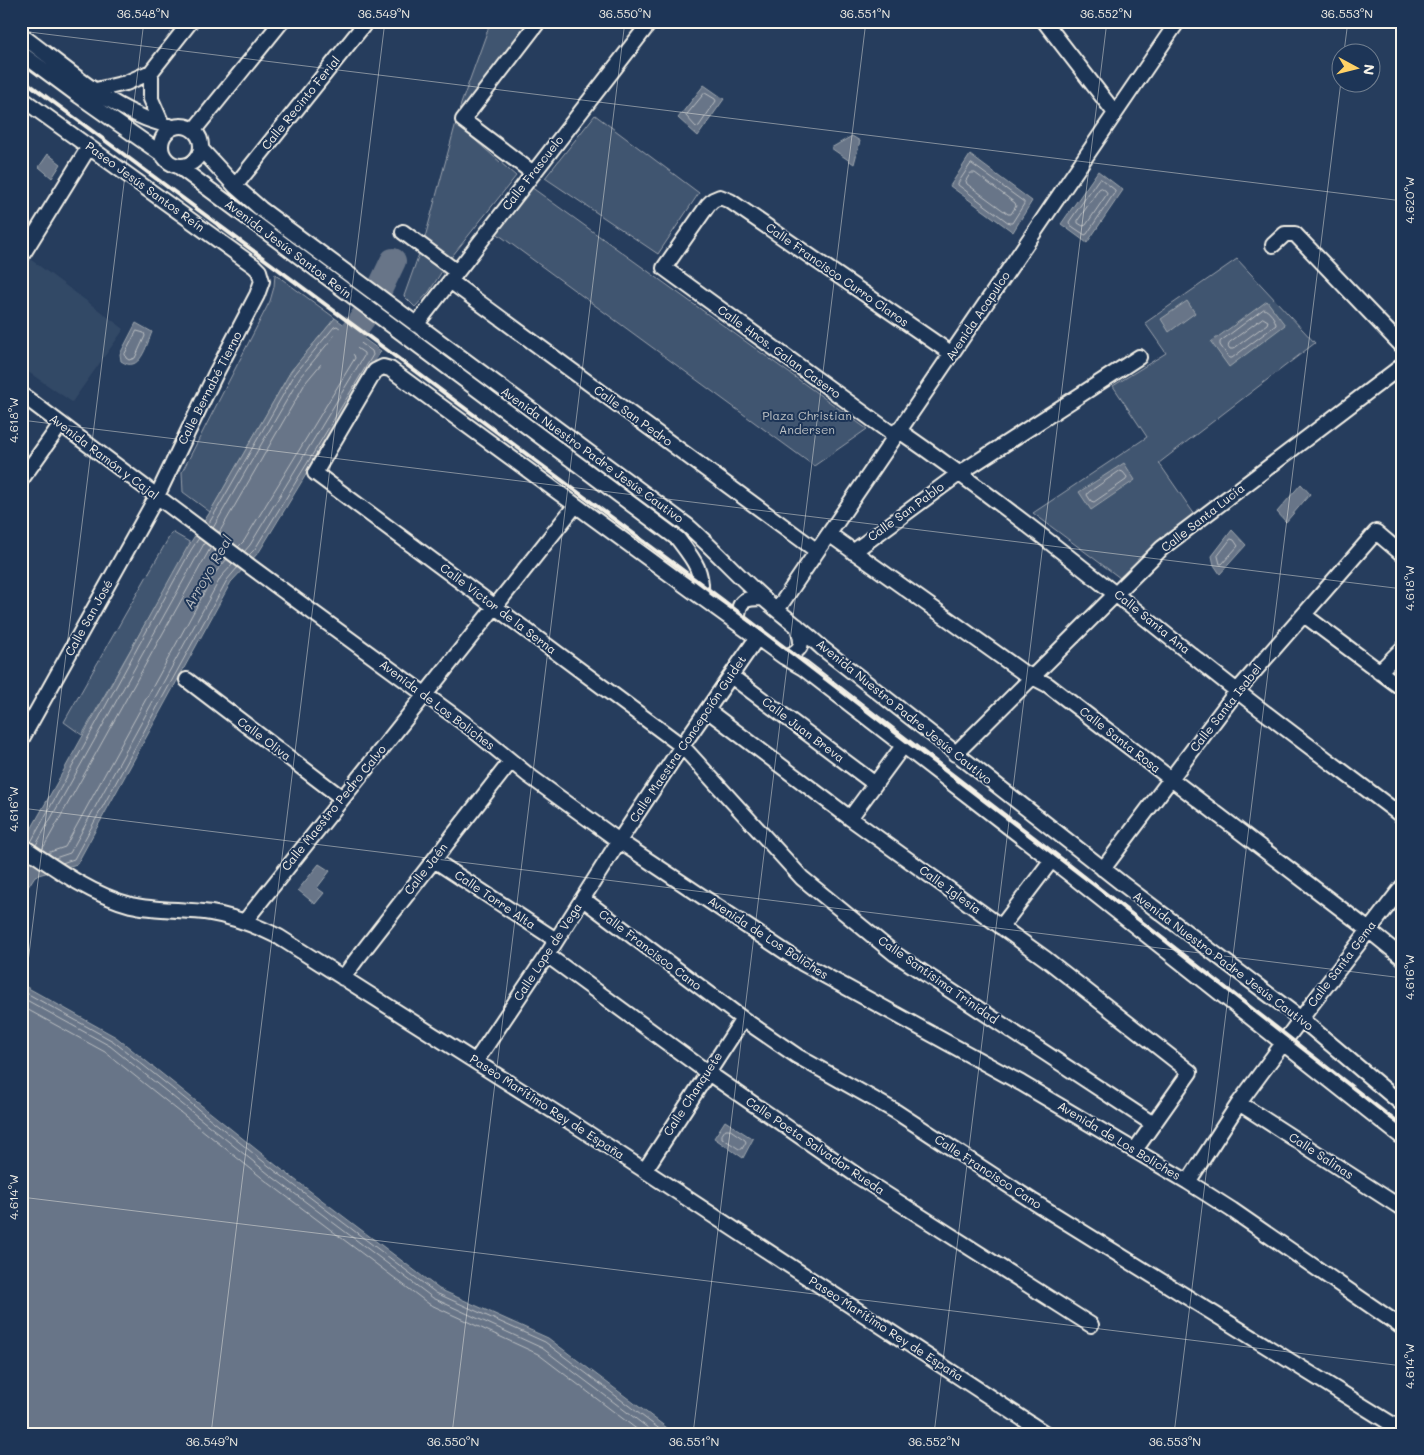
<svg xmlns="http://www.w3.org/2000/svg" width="1424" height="1455" font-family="Mali,sans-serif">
<rect width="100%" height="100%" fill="#263d5d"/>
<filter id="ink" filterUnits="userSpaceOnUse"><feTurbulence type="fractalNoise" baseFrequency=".02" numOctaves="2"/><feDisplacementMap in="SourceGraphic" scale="10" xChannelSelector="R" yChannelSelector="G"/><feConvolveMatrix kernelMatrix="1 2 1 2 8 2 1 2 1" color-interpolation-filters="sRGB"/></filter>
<g filter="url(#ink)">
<!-- built -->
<path fill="#334966" d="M 30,259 L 124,329 L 72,402 L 21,367 L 21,273 Z"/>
<!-- green -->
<path fill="#40546f" stroke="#9aa2ac" d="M 491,21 L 532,21 L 460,122 L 468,134 L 516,176 L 449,260 L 424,241 L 461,104 Z
M 595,115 L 699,193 L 658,254 L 545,178 Z
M 531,187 L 867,429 L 814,466 L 495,232 Z
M 420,251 L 444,268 L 429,292 L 415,307 L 404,296 Z
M 1237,259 L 1315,343 L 1159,463 L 1197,518 L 1152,546 L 1120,578 L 1033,513 L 1147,437 L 1113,386 L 1166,353 L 1145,323 Z
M 275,274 L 335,318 L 291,371 L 210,512 L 183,492 L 182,472 L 270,301 L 274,287 Z
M 172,532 L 191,543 L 82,735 L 64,722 Z"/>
<!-- water -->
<path fill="#677588" stroke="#9fa7ae" d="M 704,85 L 724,99 L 698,136 L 678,118 Z
M 852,136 L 860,141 L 854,164 L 831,148 Z
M 48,154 L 61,164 L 52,178 L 39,167 Z
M 970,155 L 1032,201 L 1013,232 L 950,186 Z
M 1098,171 L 1123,190 L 1087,243 L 1061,224 Z
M 1187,301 L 1195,313 L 1169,332 L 1161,319 Z
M 1267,301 L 1285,325 L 1229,367 L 1211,342 Z
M 335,318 L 381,351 L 259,552 L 231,582 L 77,864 L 35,876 L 21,898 L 21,852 L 29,833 L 187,548 L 210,512 L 291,371 Z
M 136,323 L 152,332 C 146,346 140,374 121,361 L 120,354 Z
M 1124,463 L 1135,480 L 1091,510 L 1079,492 Z
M 1301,484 L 1310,494 L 1286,522 L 1277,512 Z
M 1232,530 L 1246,545 L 1220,574 L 1214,565 L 1212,556 Z
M 319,864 L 330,871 L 317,888 L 324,893 L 315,904 L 298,890 Z
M 21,984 L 116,1037 L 277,1166 L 439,1289 L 548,1338 L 675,1434 L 21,1434 Z
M 725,1121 L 753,1139 L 743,1158 L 714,1138 Z"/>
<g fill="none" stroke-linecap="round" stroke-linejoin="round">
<!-- shore -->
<path stroke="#bcbfc2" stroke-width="1" d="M 705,93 L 715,99 L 716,101 L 699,126 L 696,127 L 686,116 Z
M 972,164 L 1024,202 L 1024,204 L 1012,223 L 1009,223 L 958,185 L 958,183 L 970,165 Z
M 971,173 L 975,173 L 1015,203 L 1016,206 L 1011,214 L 1008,214 L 967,184 L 966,181 Z
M 1101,179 L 1115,190 L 1115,192 L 1087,234 L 1085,235 L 1070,225 L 1069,222 L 1098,180 Z
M 1102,188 L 1106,191 L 1107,194 L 1086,225 L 1083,226 L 1078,223 L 1078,220 L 1099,189 Z
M 1264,309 C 1269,310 1276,320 1276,325 L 1232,358 L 1229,358 L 1220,345 L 1220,342 Z
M 1263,318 L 1268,321 L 1267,324 L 1233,349 L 1230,349 L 1228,346 L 1229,343 Z
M 137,331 L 144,333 L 145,336 L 135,358 L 129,360 L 126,358 L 125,354 Z
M 1120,471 L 1123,472 L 1127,477 L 1126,480 L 1094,502 L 1091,501 L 1087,495 L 1088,493 Z
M 208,525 L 295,374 L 334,327 L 337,326 L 372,351 L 373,355 L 255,549 L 249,555
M 213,528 L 300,377 L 335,335 L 338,335 L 364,353 L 364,356 L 250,545 L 244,552
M 219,533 L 306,382 L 336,346 L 340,345 L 354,355 L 355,358 L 244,541 L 238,547
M 1231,539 L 1234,540 L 1238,546 L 1222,564 L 1220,564 L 1218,556 Z
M 31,842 L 191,550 L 199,538
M 36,845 L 205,542
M 42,850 L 211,547
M 47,853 L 65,847 L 215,573 L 227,559
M 55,858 L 70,853 L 221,577 L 233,564
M 62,863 L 74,859 L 227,580 L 238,567
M 21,990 L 113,1041 L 274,1170 L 436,1293 L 545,1342 L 666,1434
M 21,997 L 110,1046 L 270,1175 L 433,1298 L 542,1348 L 656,1434
M 21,1006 L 105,1052 L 266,1181 L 429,1304 L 538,1354 L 643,1434
M 726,1129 L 729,1129 L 745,1140 L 746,1142 L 742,1149 L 739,1149 L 722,1138 L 722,1135 Z"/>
<!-- river -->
<path stroke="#677588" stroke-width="26" d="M 333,360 L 372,305 L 393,261"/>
<defs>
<path id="minor" d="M 1044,21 L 1115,113
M 21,35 C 58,62 99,99 140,116 C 150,121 162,124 173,127
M 21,53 L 75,93 L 163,155
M 151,72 L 151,99 L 162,124
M 96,90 L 126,83 L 151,72 L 191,21
M 21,98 L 254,266 L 259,271 L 262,281 L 257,295 L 215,375 L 157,496 L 21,740
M161 146a20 20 0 1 1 40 0a20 20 0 1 1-40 0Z
M 194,130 L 282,21
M 201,149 L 235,186 L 261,209 L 688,526 C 714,549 737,575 763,598 C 782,615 803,630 822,648 L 1124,885 L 1301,1019 L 1403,1105
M 178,166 L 678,539 C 694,560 703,570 701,597 L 784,657 L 803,668 L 1067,872 L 1403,1138
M 533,173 L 463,120 L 539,21
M 235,186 L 367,21
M 403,232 L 457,272
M 1273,245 L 1285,234 L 1295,234 L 1403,347
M 21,257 L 89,147
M 450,281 L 817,551
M 416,325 L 651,21
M 21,394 L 251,567 L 472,729 L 528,775 L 619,841 L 802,963 L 1021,1083 L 1188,1182 L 1232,1210 L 1403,1328
M 898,430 C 1016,511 1125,603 1237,691 C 1292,734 1348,775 1403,817
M 895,436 L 664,268 L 708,205 L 713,200 L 720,197 L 730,201 L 952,354
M 21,480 L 61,424
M 829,534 L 1021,671 L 1048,685 L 1361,924 L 1403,958
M 853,552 L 960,473 L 1139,357
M 701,597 L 390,369 L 383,367 L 375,371 L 315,473 L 682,746 L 802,878 L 895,954 L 1153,1124
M 777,610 L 1178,21
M 1304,615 L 1403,689
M 737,622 C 739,602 741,598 762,598
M 784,657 C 803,651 804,644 797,626
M 1379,672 L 1403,648
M 731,676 L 875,784
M 187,680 L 342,798
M 707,710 L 850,818 L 1046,959 L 1190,1072 L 1135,1150
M 955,754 L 1162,548 L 1403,365
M 850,818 L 903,746
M 21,845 C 56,869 90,894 131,905 C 157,911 185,909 211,913 C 236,917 257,926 279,937 L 583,1130 L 1046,1434
M 434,860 L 556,940
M 1103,869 L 1237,691 L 1376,532 L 1403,555
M 583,899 L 743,1019 L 797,1056 L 895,1111 L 1034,1202 L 1403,1431
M 245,921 L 575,506
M 1001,927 L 1051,861
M 547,955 L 707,1072 L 859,1177 L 1091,1325
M 343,978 L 356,960 L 511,761
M 476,1061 L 547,955 L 619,841 L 682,746 L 757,638
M 1239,1103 L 1403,1209
M 645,1170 L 743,1019
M 1188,1182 L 1239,1103 L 1312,1004 L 1403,886"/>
</defs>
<!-- minor casing -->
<use href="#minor" stroke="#f4f1e8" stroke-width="18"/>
<!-- minor -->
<use href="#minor" stroke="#1d3557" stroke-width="14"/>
<!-- rail -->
<path stroke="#f4f1e8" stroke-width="4" d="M 21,78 L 720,598 L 1097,887 L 1403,1127"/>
</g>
</g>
<!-- ticks -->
<path fill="none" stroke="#f4f1e8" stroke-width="1" stroke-opacity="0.45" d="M 21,31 L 1403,201M 1344,52 L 1348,21M 21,420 L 1403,589M 21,808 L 1403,978M 21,1019 L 144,21M 21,1197 L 1403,1366M 211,1434 L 385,21M 452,1434 L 625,21M 693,1434 L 866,21M 934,1434 L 1107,21M 1174,1434 L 1342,73"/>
<g text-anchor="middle" stroke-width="4" stroke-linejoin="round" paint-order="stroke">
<!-- street labels -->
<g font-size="12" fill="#f4f1e8" stroke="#1d3557">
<text transform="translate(301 103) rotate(-51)" y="4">Calle Recinto Ferial</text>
<text transform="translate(533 173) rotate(-52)" y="4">Calle Frascuelo</text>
<text transform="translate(145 187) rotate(36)" y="4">Paseo Jesús Santos Reín</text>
<text transform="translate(288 249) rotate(37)" y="4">Avenida Jesús Santos Reín</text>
<text transform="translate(837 275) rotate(35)" y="4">Calle Francisco Curro Claros</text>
<text transform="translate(978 316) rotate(-56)" y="4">Avenida Acapulco</text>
<text transform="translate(779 352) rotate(36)" y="4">Calle Hnos. Galan Casero</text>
<text transform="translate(210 388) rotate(-63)" y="4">Calle Bernabé Tierno</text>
<text transform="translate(633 416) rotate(36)" y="4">Calle San Pedro</text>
<text transform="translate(592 455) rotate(36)" y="4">Avenida Nuestro Padre Jesús Cautivo</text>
<text transform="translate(104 457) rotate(37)" y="4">Avenida Ramón y Cajal</text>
<text transform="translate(906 512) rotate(-36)" y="4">Calle San Pablo</text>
<text transform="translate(1203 518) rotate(-38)" y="4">Calle Santa Lucía</text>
<text transform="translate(498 609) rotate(37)" y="4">Calle Víctor de la Serna</text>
<text transform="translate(89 618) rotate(-61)" y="4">Calle San José</text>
<text transform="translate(1152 622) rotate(39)" y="4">Calle Santa Ana</text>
<text transform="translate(437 705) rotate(37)" y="4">Avenida de Los Boliches</text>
<text transform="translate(1226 708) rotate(-52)" y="4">Calle Santa Isabel</text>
<text transform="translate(904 712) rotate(39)" y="4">Avenida Nuestro Padre Jesús Cautivo</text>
<text transform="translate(803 730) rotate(37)" y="4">Calle Juan Breva</text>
<text transform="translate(264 739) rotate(37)" y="4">Calle Oliva</text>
<text transform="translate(688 739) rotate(-56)" y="4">Calle Maestra Concepción Guidet</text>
<text transform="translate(1120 740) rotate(38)" y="4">Calle Santa Rosa</text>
<text transform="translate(334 808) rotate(-51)" y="4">Calle Maestro Pedro Calvo</text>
<text transform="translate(426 869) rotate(-52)" y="4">Calle Jaén</text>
<text transform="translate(950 890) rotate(36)" y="4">Calle Iglesia</text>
<text transform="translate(495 900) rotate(34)" y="4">Calle Torre Alta</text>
<text transform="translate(768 938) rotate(33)" y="4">Avenida de Los Boliches</text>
<text transform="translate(650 950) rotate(37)" y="4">Calle Francisco Cano</text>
<text transform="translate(548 952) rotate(-57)" y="4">Calle Lope de Vega</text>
<text transform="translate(1223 961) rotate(37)" y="4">Avenida Nuestro Padre Jesús Cautivo</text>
<text transform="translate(1342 964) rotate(-53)" y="4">Calle Santa Gema</text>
<text transform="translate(938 980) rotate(35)" y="4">Calle Santísima Trinidad</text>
<text transform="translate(693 1094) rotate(-57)" y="4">Calle Chanquete</text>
<text transform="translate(547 1107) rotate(33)" y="4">Paseo Marítimo Rey de España</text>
<text transform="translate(1119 1141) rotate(31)" y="4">Avenida de Los Boliches</text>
<text transform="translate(815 1146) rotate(34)" y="4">Calle Poeta Salvador Rueda</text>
<text transform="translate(1321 1156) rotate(33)" y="4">Calle Salinas</text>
<text transform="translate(988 1172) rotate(33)" y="4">Calle Francisco Cano</text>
<text transform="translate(886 1329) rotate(33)" y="4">Paseo Marítimo Rey de España</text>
</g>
<!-- park labels -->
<g font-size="12" fill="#bec2c4" stroke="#1d3557">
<text x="807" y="420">Plaza Christian<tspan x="807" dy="14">Andersen</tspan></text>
</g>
<!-- water labels -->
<g font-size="14" font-style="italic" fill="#bcbfc2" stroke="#1d3557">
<text transform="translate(208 572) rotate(-60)" y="5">Arroyo Real</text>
</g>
</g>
<!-- margin -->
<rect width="1424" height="1455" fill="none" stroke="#1d3557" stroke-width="55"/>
<!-- north arrow -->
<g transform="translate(1356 68) rotate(97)"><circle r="24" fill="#1d3557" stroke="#738091"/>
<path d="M0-4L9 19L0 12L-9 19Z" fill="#ffd166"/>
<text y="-8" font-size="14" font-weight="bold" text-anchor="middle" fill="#f4f1e8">N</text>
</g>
<rect x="28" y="28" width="1368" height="1400" fill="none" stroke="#f4f1e8" stroke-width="2"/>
<g font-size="12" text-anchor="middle" fill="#f4f1e8">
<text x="143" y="18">36.548°N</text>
<text x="384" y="18">36.549°N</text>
<text x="625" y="18">36.550°N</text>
<text x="865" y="18">36.551°N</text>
<text x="1106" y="18">36.552°N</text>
<text x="1347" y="18">36.553°N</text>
<text transform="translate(1410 200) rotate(-90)" y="4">4.620°W</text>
<text transform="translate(14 420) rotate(-90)" y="4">4.618°W</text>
<text transform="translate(1410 588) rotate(-90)" y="4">4.618°W</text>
<text transform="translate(14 809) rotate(-90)" y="4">4.616°W</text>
<text transform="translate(1410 977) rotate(-90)" y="4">4.616°W</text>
<text transform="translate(14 1197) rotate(-90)" y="4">4.614°W</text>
<text transform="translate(1410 1366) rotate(-90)" y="4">4.614°W</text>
<text x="212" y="1446">36.549°N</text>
<text x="453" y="1446">36.550°N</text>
<text x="694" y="1446">36.551°N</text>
<text x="934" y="1446">36.552°N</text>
<text x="1175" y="1446">36.553°N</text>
</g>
</svg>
